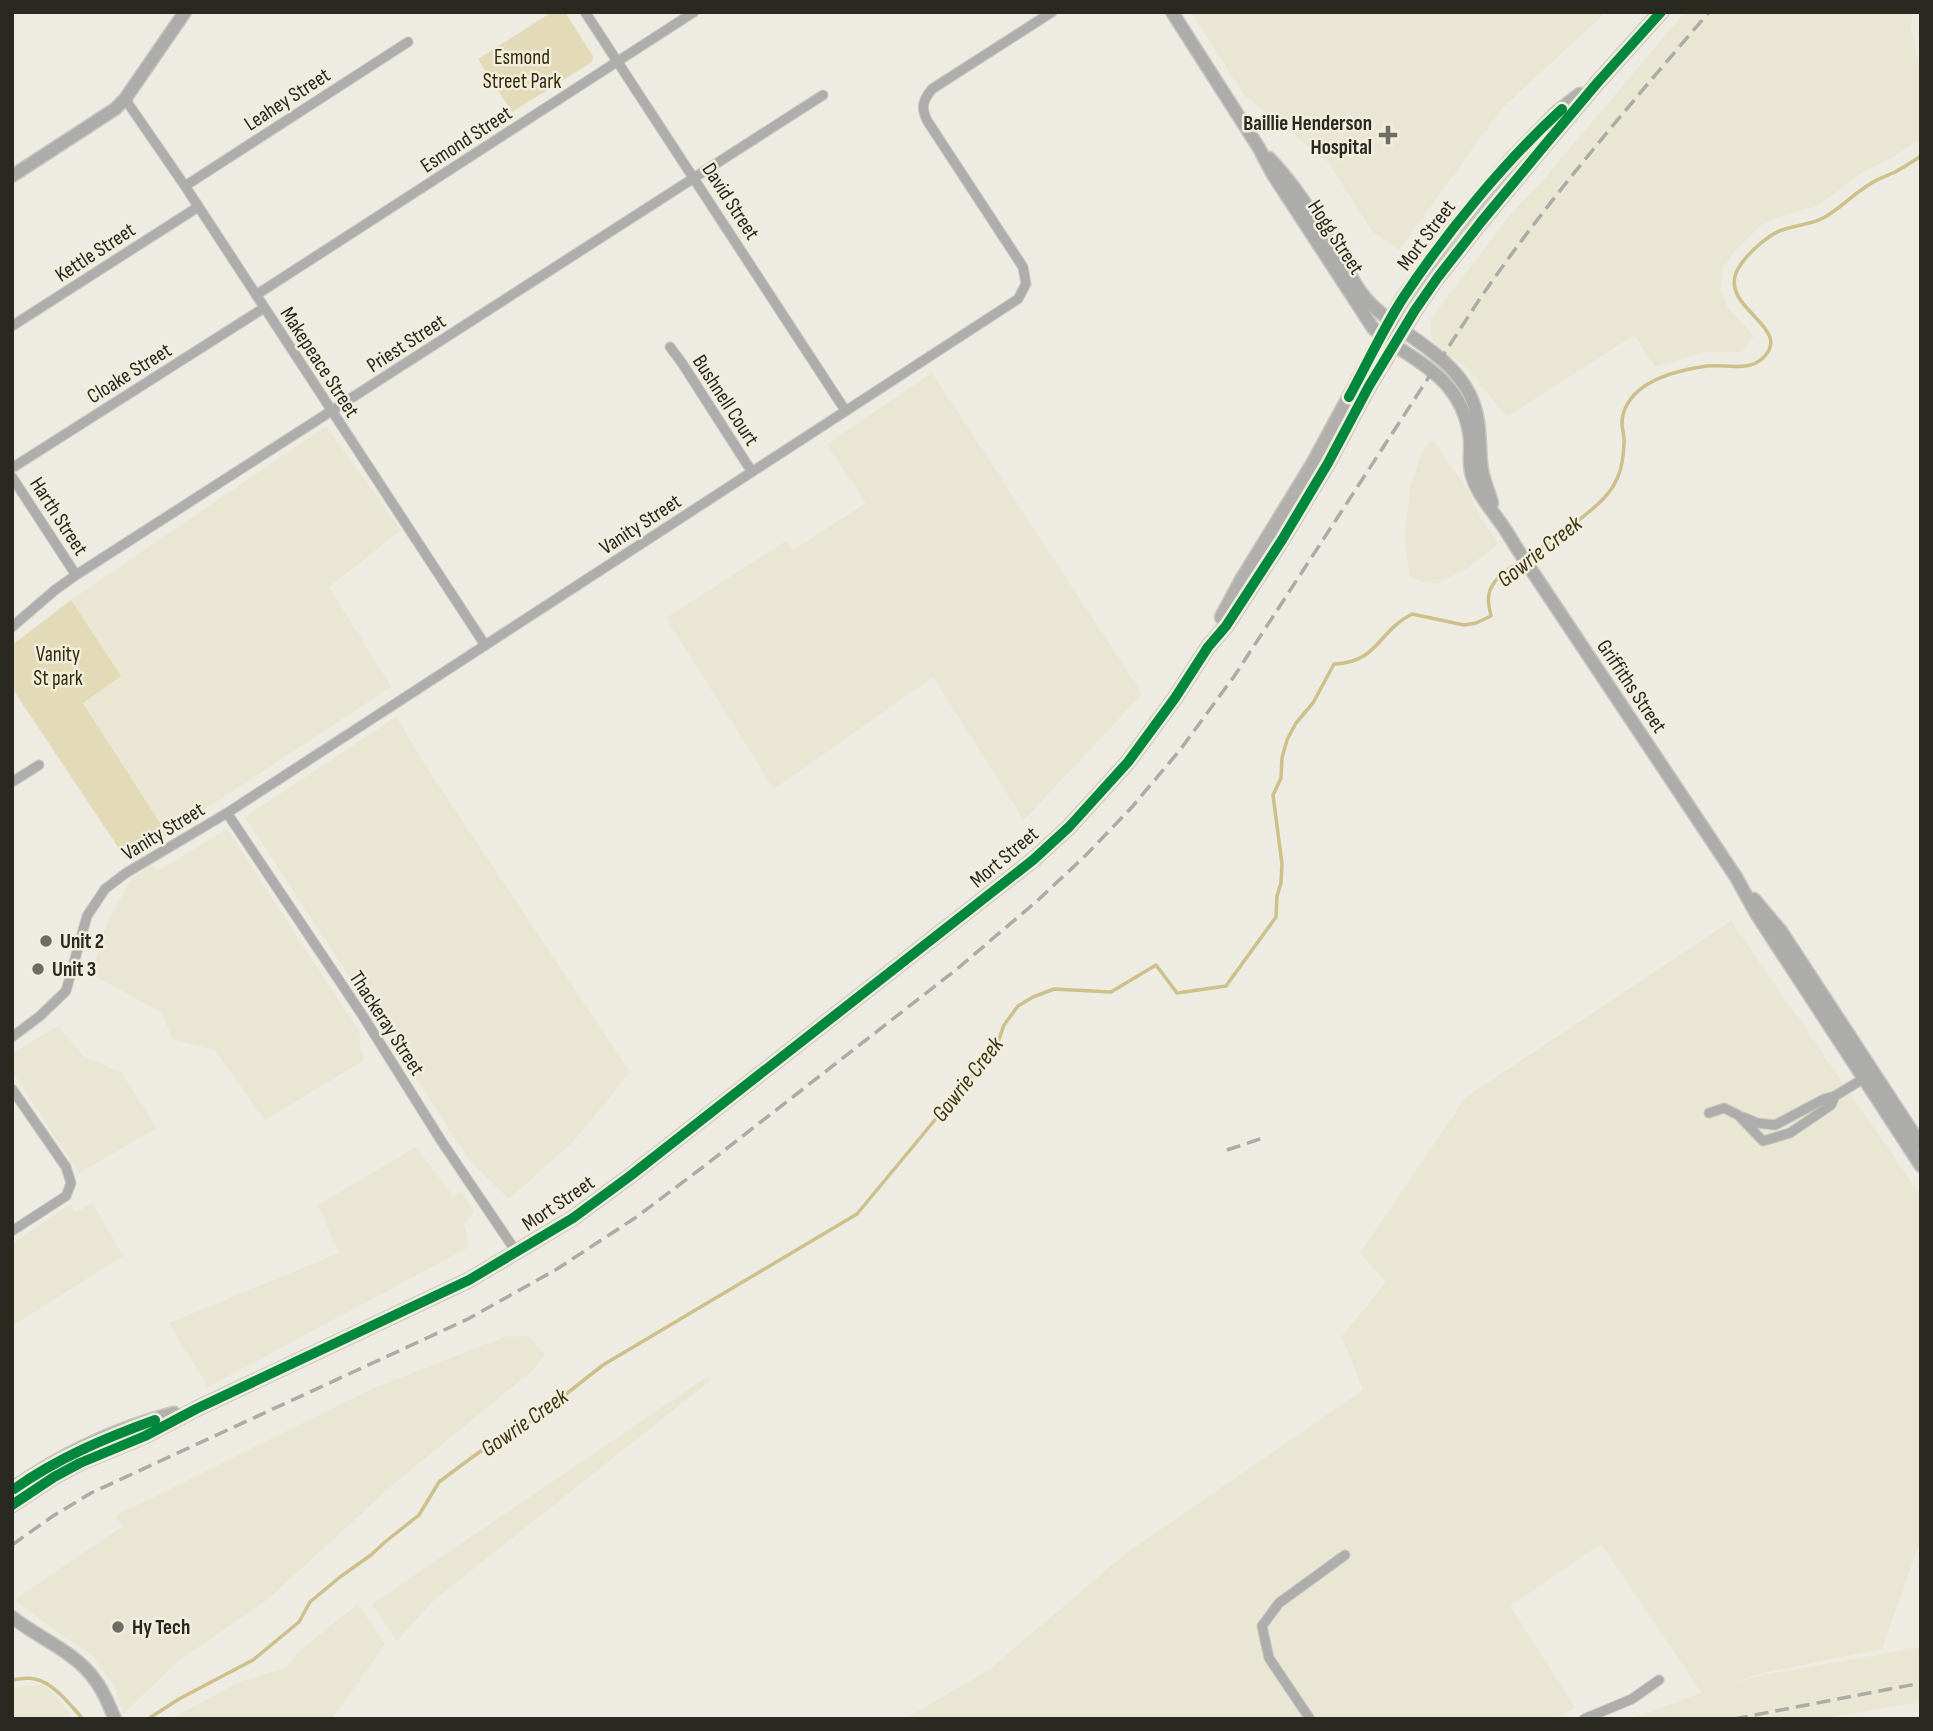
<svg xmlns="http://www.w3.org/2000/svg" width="1933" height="1731" font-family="'Sofia Sans Condensed',sans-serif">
<rect width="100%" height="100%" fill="#edebe2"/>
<!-- built -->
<path fill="#eae6d4" d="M 1191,12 L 1604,12 L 1599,19 L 1502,108 L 1399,250 L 1373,232 L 1328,162 L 1244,95 Z
M 1685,12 L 1913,12 L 1911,26 L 1921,77 L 1921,138 L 1890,159 L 1863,172 L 1817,206 L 1777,217 L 1762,224 L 1734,252 L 1723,268 L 1720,288 L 1728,308 L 1754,336 L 1742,352 L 1707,352 L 1655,366 L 1634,335 L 1507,417 L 1468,369 L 1433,343 L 1430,320 L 1511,214 L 1544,179 Z
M 932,373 L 1142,694 L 1024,820 L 933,677 L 774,789 L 666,618 L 786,541 L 793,550 L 866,503 L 827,444 Z
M 326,426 L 401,530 L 329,587 L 391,687 L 167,834 L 83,703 L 71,600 Z
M 1432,439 L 1471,495 L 1475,508 L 1498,544 L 1466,569 L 1438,583 L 1421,582 L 1409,576 L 1405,536 L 1410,488 L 1423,450 Z
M 396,717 L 429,771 L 630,1072 L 573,1142 L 509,1199 L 471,1162 L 245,817 Z
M 227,829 L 360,1033 L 359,1041 L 364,1060 L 265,1120 L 214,1049 L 173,1040 L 162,1013 L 88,972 L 98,954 L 95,948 L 129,882 L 151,864 L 158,871 Z
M 1731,921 L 1921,1196 L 1921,1538 L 1882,1649 L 1758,1674 L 1726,1686 L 1758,1676 L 1921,1647 L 1921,1702 L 1819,1719 L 1630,1719 L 1702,1693 L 1601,1544 L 1510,1606 L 1575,1707 L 1555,1719 L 905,1719 L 990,1669 L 1125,1554 L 1363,1390 L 1342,1336 L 1386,1282 L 1360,1253 L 1466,1097 Z
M 58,1026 L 84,1057 L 121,1072 L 157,1128 L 79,1173 L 12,1071 L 13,1053 Z
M 416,1147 L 453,1196 L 461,1191 L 474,1211 L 464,1225 L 469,1247 L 208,1387 L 169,1323 L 339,1253 L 318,1205 Z
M 92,1202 L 123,1256 L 12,1326 L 12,1244 L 70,1204 L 76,1213 Z
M 529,1336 L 545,1355 L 533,1370 L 396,1482 L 268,1599 L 177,1662 L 123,1714 L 115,1687 L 93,1657 L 14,1600 L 123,1526 L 115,1516 L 374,1388 L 505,1337 Z
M 708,1376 L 711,1380 L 433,1601 L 397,1641 L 372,1604 Z
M 358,1604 L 385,1644 L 332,1719 L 171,1719 L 239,1682 L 285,1668 L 304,1647 Z
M 43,1684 L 62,1702 L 73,1719 L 12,1719 L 12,1688 Z"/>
<!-- green -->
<path fill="#e3dab7" d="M 552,12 L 565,12 L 593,56 L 592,62 L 512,112 L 478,59 Z
M 71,600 L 121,676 L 83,703 L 167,834 L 126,859 L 12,688 L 12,645 Z"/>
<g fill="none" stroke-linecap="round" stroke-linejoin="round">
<!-- stream -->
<path stroke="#cec08a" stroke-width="3.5" d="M 12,1680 C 20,1679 28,1677 35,1679 C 54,1683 70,1705 83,1719
M 148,1719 L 179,1699 L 253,1660 L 299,1622 L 310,1602 L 340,1577 L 371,1555 L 385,1542 L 419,1515 L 439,1482 L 463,1464 L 492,1443 L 533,1420 L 603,1365 L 857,1214 L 997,1045 L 1004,1025 L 1018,1006 L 1033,997 L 1054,989 L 1111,992 L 1156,965 L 1177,993 L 1226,986 L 1276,917 L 1277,896 L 1281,883 L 1282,864 L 1273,795 L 1281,778 L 1282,758 L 1287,740 L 1296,723 L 1313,703 L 1334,664 C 1379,662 1377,632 1412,614 L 1464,625 L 1476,623 L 1491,616 C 1489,607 1487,599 1490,590 C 1498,571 1519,564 1534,553 C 1555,538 1578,522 1597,505 C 1617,487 1623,470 1624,444 C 1625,437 1622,430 1622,423 C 1622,409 1631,396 1642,388 C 1659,375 1686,369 1707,366 C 1724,364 1749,372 1763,358 C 1794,328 1722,309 1736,273 C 1742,258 1767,235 1782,230 C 1795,225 1810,225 1823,218 C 1840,209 1853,194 1870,184 C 1877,179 1886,176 1893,173 C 1903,168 1912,162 1921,156"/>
<defs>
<path id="street" d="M 585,12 L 845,410
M 125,99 L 185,186 L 485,645
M 185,186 L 408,42
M 256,295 L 694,12
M 12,326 L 198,207
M 670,347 L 682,363 L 752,472
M 12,468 L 264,308
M 12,477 L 76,575
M 12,627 L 55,590 L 76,575 L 823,95
M 12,782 L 39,765
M 227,813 L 363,1016 L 442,1142 L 517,1253
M 12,1037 L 40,1016 L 66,991 L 87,916 L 105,889 L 126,873 L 227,813 L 1018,299 L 1026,284 L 1023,267 L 928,122 C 920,108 923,100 932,89 L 1052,12
M 12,1089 L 66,1167 L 71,1183 L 66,1196 L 12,1231
M 1709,1113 L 1724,1108 L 1738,1115 L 1763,1141 L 1790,1133 L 1831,1105 L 1835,1096 L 1866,1077
M 1743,1117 L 1757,1123 L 1775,1125 L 1824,1099 L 1835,1096
M 1310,1719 L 1269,1658 L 1262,1626 L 1279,1603 L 1345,1555
M 1584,1719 L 1632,1699 L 1659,1680"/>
<path id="secondary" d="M 1172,12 L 1259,148 L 1272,173 L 1373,328 C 1396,350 1432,365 1450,389 C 1461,403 1468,421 1470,439 C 1471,451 1468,464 1472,476 C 1477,493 1488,505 1497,518 C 1505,528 1511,539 1518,550 L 1736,877 L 1757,915 L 1921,1166
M 1269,158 C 1298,188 1318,223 1340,258 C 1349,272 1357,290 1369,302 C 1400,335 1450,353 1470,395 C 1481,418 1479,439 1481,463 C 1482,477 1488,489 1492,503
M 12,176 L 115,109 L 125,99 L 185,12
M 1754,899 L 1781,931 L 1921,1145
M 12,1617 C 38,1638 76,1652 95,1680 C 104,1691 109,1706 115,1719"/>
<path id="primary" d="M 1222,617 L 1242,580 L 1312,466 L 1402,300 L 1451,232 L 1513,158 L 1558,112 L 1580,95
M 12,1490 C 60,1456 116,1429 174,1414
M 12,1505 L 54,1477 L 80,1463 L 145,1436 L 196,1409 L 469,1280 L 573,1218 L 630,1176 L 1033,860 L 1069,827 L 1128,762 L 1175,698 L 1208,647 L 1226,626 L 1282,540 L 1328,463 L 1369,386 L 1415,310 L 1438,277 L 1481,222 L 1549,140 L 1598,82 L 1661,12"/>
</defs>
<!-- street casing -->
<use href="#street" stroke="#c9c7c0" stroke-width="11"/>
<!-- secondary casing -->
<use href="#secondary" stroke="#c9c7c0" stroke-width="15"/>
<!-- primary casing -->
<use href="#primary" stroke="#c9c7c0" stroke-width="17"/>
<!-- street -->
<use href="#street" stroke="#adaeac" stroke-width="9"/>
<!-- secondary -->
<use href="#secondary" stroke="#acacab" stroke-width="12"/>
<!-- primary -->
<use href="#primary" stroke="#b1b0ac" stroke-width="14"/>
<!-- rail -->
<path stroke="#acaba7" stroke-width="3.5" stroke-dasharray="14 7" stroke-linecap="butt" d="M 1227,1150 L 1263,1138
M 12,1545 L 53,1516 L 91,1493 L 468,1319 L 557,1269 L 635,1218 L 703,1167 L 957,969 L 1037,901 L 1086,855 L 1132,807 L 1180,750 L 1235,675 L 1479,300 C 1549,198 1629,106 1709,12
M 1734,1719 L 1921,1683"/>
<defs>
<path id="cycleway" d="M 1349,397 C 1367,364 1383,329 1403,298 C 1446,233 1505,161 1562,109
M 14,1489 C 58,1458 105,1438 155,1420
M 12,1505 L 54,1477 L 80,1463 L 145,1436 L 196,1409 L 469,1280 L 573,1218 L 630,1176 L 1033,860 L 1069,827 L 1128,762 L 1175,698 L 1208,647 L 1226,626 L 1282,540 L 1328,463 L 1369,386 L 1415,310 L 1438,277 L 1481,222 L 1549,140 L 1598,82 L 1661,12"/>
</defs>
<!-- cycleway casing -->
<use href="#cycleway" stroke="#f2eedd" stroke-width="15"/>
<!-- cycleway -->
<use href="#cycleway" stroke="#00873e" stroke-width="10"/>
</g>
<!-- markers -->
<g fill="#6e6c65" stroke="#f2eedd" stroke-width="2.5">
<path d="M1384.5 124.5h7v7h7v7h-7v7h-7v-7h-7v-7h7z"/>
<circle cx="46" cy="941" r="7"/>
<circle cx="38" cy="969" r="7"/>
<circle cx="118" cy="1627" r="7"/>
</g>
<g text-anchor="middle" stroke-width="5" stroke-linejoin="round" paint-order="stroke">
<!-- park labels -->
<g font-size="21" fill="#322a08" stroke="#f2eedd">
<text x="522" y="64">Esmond<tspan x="522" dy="24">Street Park</tspan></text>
<text x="58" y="661">Vanity<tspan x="58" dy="24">St park</tspan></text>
</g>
<!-- street labels -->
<g font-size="21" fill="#292821" stroke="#f2eedd">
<text transform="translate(287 99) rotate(-33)" y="7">Leahey Street</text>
<text transform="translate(466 139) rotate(-33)" y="7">Esmond Street</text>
<text transform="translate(731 201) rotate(57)" y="7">David Street</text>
<text transform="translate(1426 235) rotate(-53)" y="7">Mort Street</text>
<text transform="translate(1336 237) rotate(57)" y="7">Hogg Street</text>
<text transform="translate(95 252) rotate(-33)" y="7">Kettle Street</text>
<text transform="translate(406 343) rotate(-33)" y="7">Priest Street</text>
<text transform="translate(320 362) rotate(57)" y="7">Makepeace Street</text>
<text transform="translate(129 373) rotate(-32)" y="7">Cloake Street</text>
<text transform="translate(726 400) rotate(57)" y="7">Bushnell Court</text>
<text transform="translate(59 516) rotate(57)" y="7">Harth Street</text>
<text transform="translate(640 524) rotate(-33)" y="7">Vanity Street</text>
<text transform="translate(1632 686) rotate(56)" y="7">Griffiths Street</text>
<text transform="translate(163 831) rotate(-31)" y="7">Vanity Street</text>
<text transform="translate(1004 857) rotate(-40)" y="7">Mort Street</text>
<text transform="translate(387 1023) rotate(57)" y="7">Thackeray Street</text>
<text transform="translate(558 1203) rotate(-34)" y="7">Mort Street</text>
</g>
<!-- poi labels -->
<g font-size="21" font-weight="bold" fill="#292821" stroke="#f2eedd" text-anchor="start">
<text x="1372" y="130" text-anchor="end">Baillie Henderson<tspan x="1372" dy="24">Hospital</tspan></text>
<text x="60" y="948">Unit 2</text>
<text x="52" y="976">Unit 3</text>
<text x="132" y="1634">Hy Tech</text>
</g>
<!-- water labels -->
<g font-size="23" font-style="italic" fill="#3e3615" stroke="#f2eedd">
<text transform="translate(1539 551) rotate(-38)" y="8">Gowrie Creek</text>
<text transform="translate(967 1079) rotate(-52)" y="8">Gowrie Creek</text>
<text transform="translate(524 1422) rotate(-35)" y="8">Gowrie Creek</text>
</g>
</g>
<!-- border -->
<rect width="1933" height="1731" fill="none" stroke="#292821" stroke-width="28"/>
</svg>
